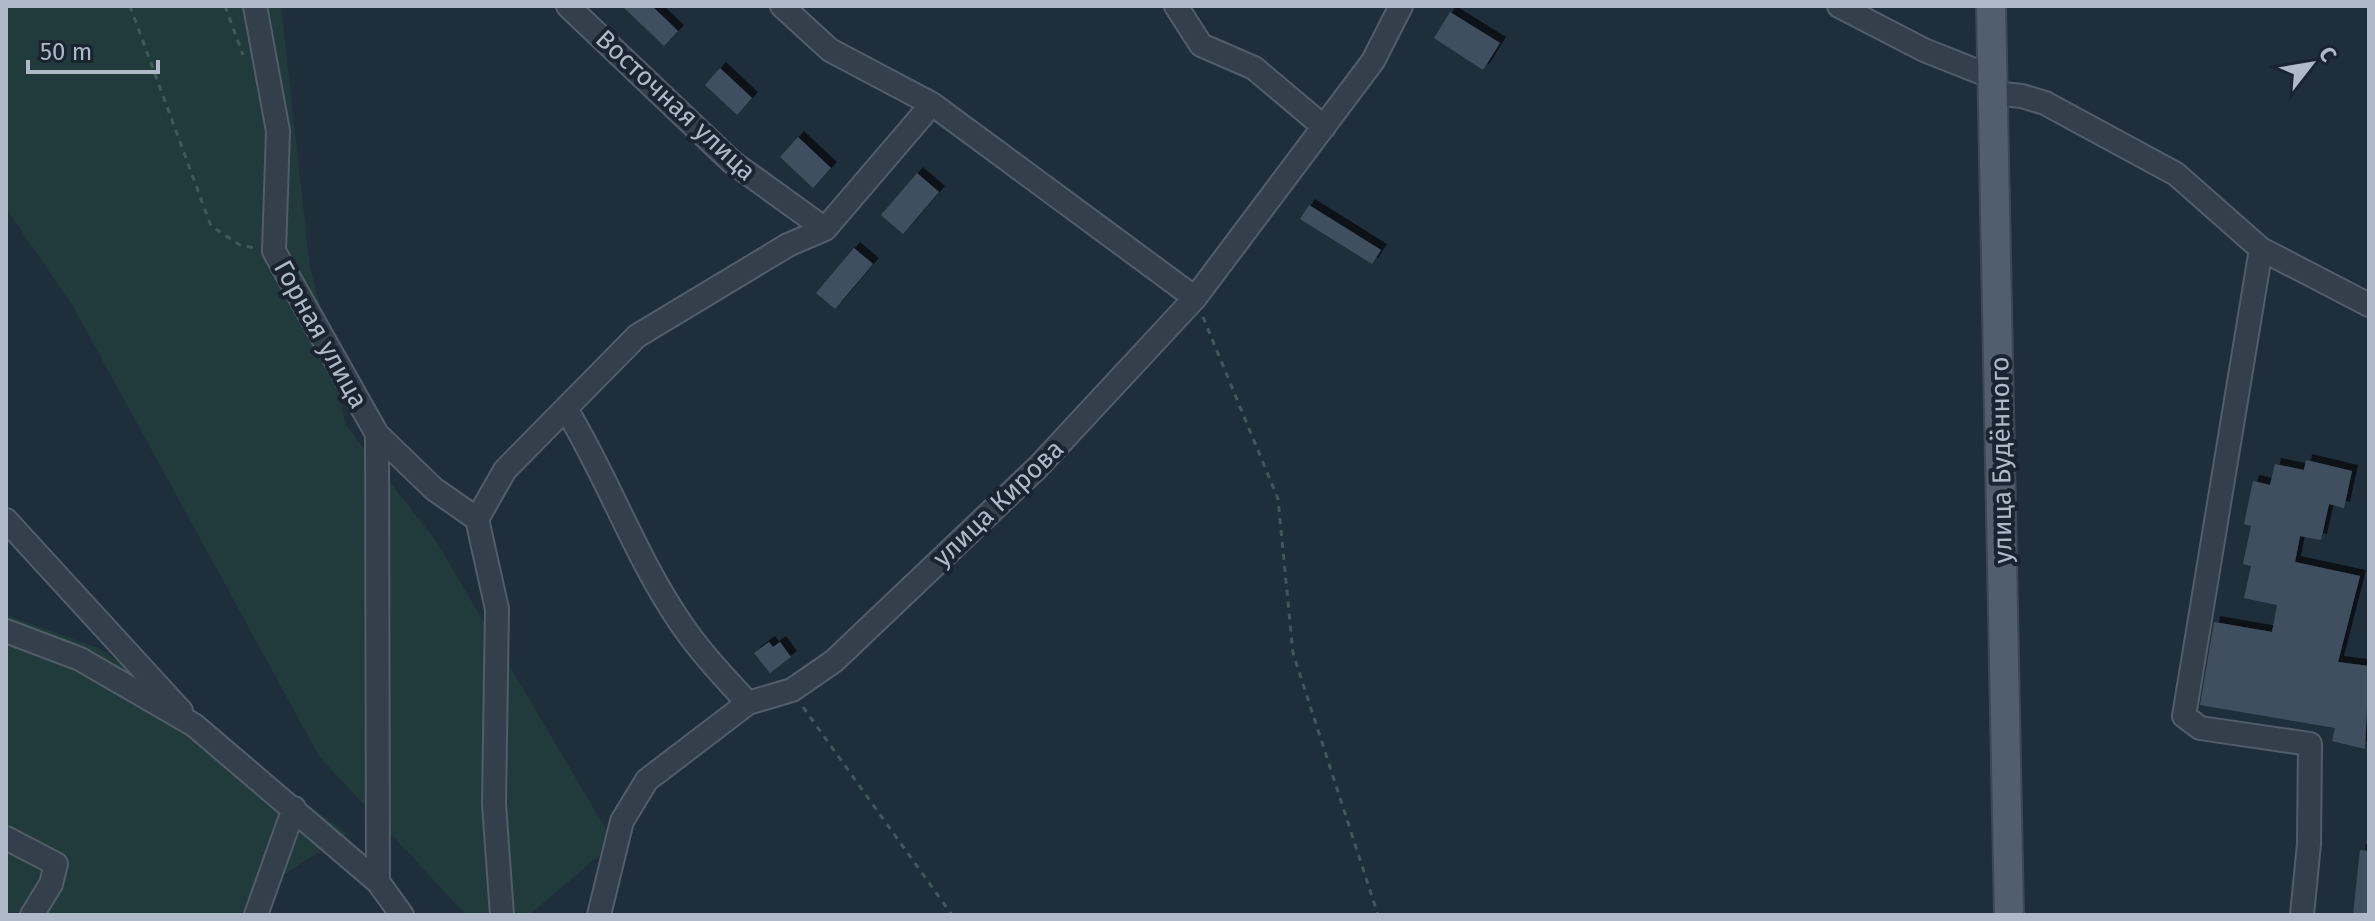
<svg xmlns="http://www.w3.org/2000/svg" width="2375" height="921" font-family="'Fira Sans',sans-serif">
<defs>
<filter id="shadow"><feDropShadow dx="6" dy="-6" stdDeviation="0" flood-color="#0009"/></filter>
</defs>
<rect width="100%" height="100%" fill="#1f2e3b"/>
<!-- green -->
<path fill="#213b3c" d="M 6,6 L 281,6 L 310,268 L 331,345 L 345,424 L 436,541 L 614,843 L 529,915 L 466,915 L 319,756 L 74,308 L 6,208 Z
M 6,615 L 101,649 L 347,834 L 266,886 L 253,915 L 6,915 Z"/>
<!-- building -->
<path fill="#405060" filter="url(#shadow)" d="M 622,6 L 652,6 L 678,31 L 664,46 Z
M 1450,12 L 1500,43 L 1483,70 L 1434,38 Z
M 720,68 L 752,98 L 737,115 L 705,85 Z
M 798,137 L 831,168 L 813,188 L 780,157 Z
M 917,173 L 939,192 L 903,234 L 881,215 Z
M 1309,205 L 1381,250 L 1372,264 L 1300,219 Z
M 854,248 L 873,264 L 835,309 L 816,293 Z
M 2306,460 L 2352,471 L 2344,508 L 2329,504 L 2321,540 L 2300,536 L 2295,562 L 2360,576 L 2338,662 L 2369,666 L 2365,749 L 2332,741 L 2335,728 L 2200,705 L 2214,622 L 2272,632 L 2277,605 L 2244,598 L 2251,566 L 2243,564 L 2251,526 L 2244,524 L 2253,481 L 2270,485 L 2275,464 L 2304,470 Z
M 769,642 L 773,647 L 780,642 L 791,657 L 770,673 L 754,653 Z
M 2360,850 L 2369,851 L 2369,915 L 2353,915 Z"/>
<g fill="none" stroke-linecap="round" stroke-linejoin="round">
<defs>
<path id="minor" d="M 255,6 L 278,131 L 274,251 L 377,434 L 434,489 L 477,519
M 568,6 L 732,162 L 825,229
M 782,6 L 830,50 L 932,104 L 1195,298
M 1176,6 L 1201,45 L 1254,68 L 1324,127
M 1839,6 L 1924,50 L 1992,77
M 1993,93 L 2022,96 L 2045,103 L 2176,174 L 2261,249 L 2369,305
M 2261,249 L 2184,716 L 2200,728 L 2310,744 L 2309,844 L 2302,915
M 566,409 C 608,478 635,556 680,622 C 700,652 724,677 748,703
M 377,434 L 378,882
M 477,519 L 505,470 L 637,336 L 788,245 L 825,229 L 932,104
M 477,519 L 497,609 L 494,804 L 502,915
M 6,520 L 181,711
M 6,631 L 80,659 L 194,725 L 378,882 L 402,915
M 6,838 L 56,864 L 51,884 L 32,915
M 256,915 L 294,808
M 599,915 L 622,821 L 647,780 L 748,703 L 792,690 L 834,661 L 1038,467 L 1195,298 L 1373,61 L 1401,6"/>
<path id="major" d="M 1991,6 L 2009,915"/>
</defs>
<!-- minor casing -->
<use href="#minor" stroke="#515d69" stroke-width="26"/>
<!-- major casing -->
<use href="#major" stroke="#3d4854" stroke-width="32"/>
<!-- path -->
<path stroke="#3f5859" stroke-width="3" stroke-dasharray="6 6" stroke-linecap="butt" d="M 130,6 L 211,226 L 240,245 L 255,248
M 225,6 L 243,55
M 1203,317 L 1278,499 L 1293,653 L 1378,915
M 803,707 L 952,915"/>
<!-- minor -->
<use href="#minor" stroke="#333f4b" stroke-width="22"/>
<!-- major -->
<use href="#major" stroke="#515e6b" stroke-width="28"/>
</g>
<g text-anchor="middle" stroke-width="8" stroke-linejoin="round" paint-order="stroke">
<!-- street labels -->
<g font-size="26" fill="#aebac7" stroke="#192430">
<text transform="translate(676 105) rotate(43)" y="9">Восточная улица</text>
<text transform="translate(321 334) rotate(61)" y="9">Горная улица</text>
<text transform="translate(2001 460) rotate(-91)" y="9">улица Будённого</text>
<text transform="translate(998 503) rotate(-44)" y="9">улица Кирова</text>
</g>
</g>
<!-- border -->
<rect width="2375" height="921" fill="none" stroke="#aebac7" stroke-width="16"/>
<!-- north arrow -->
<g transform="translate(2311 64) rotate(59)" stroke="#192430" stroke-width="6" paint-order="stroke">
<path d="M0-6L14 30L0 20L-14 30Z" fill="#aebac7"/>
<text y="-12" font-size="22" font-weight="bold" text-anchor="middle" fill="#aebac7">С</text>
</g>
<!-- scale -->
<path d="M28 60v12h130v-12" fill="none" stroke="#aebac7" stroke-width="4"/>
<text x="40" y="60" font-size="24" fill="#aebac7" stroke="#192430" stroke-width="6" paint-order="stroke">50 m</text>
</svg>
